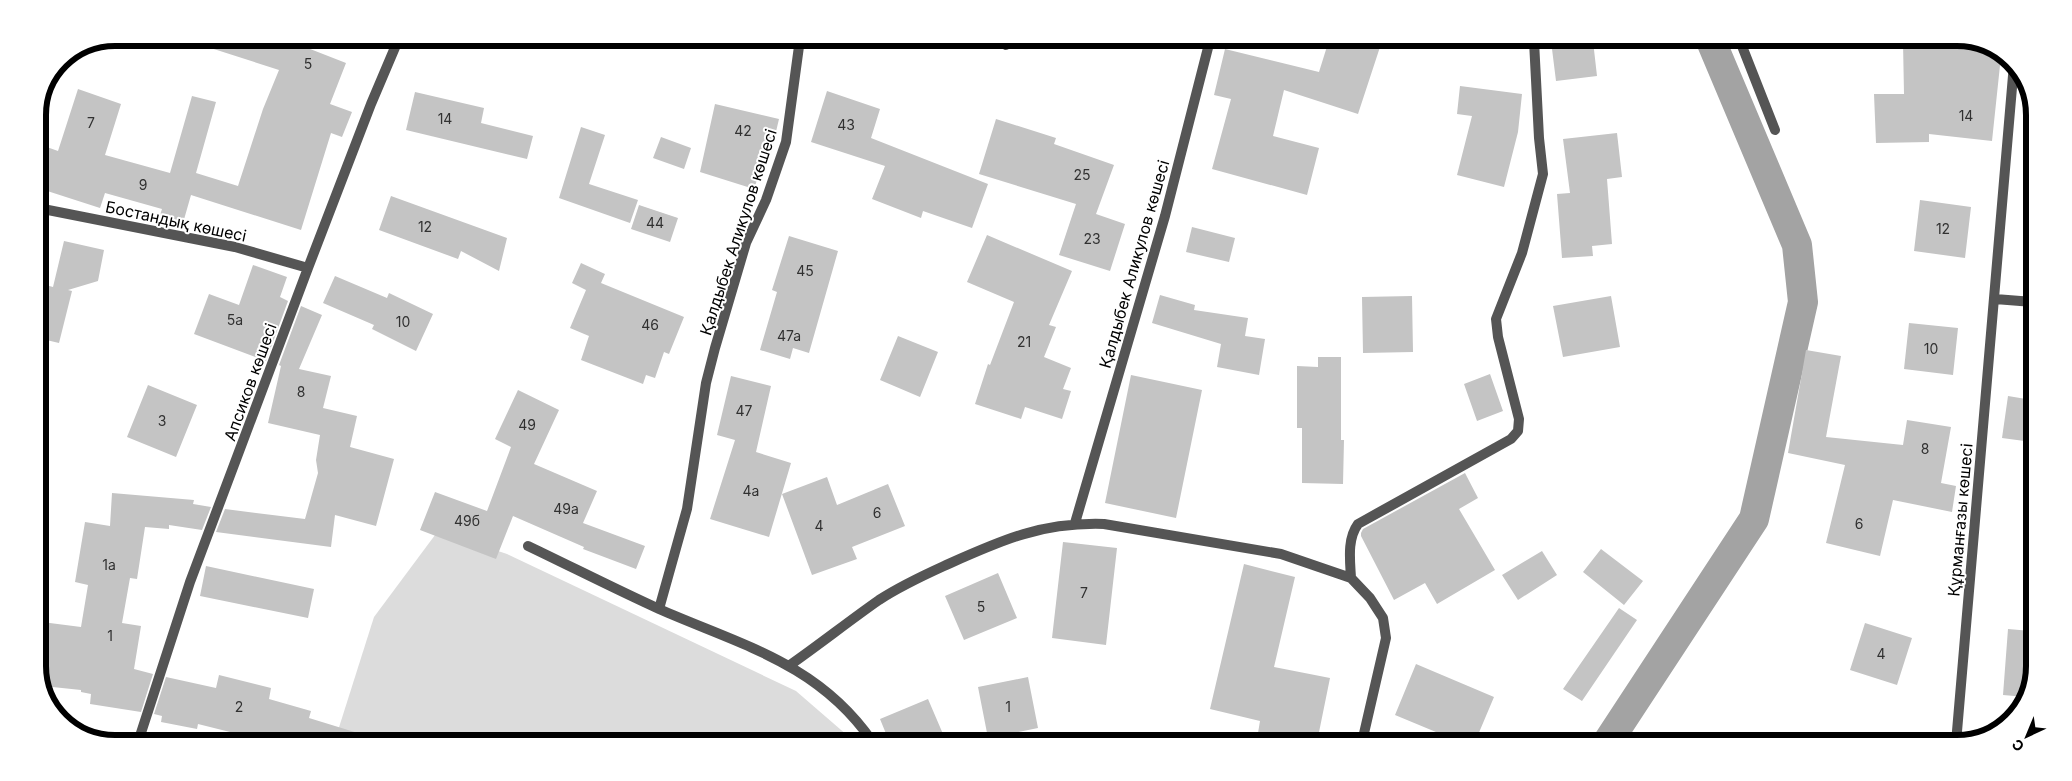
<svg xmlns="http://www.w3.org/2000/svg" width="2072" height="781" font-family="Inter,sans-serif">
<rect width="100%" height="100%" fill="#fff"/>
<!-- green -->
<path fill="#dcdcdc" d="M 438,531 L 507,554 L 796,691 L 848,736 L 851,741 L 335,740 L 374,617 Z"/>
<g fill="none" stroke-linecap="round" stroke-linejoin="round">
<!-- canal -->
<path stroke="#a3a3a3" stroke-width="30" d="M 1607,743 L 1754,519 L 1803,302 L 1797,245 L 1711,41"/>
</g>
<!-- building -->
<path fill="#c4c4c4" d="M 196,38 L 282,38 L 346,63 L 330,104 L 352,112 L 342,137 L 331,133 L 301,230 L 191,195 L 183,223 L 160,215 L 162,209 L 105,193 L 100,208 L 38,188 L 38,166 L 44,146 L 58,151 L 78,89 L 121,104 L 105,155 L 170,173 L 192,96 L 216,102 L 196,173 L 238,186 L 263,109 L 279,70 L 195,43 Z
M 1329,40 L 1360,40 L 1380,47 L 1358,114 L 1284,90 L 1273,136 L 1319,148 L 1307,195 L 1212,169 L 1231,99 L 1214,95 L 1225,49 L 1319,72 Z
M 1551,41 L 1593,41 L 1597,76 L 1556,81 Z
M 1903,42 L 1982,42 L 2001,56 L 1992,141 L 1929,134 L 1929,142 L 1876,143 L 1874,94 L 1904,94 Z
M 1460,86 L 1522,94 L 1518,132 L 1504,187 L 1457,175 L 1472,116 L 1457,114 Z
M 827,91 L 880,109 L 871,138 L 988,184 L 972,228 L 923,211 L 921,218 L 872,199 L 885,166 L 811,142 Z
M 415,92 L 484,108 L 481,123 L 533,136 L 527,159 L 406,130 Z
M 715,104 L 779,119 L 770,157 L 765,156 L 754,189 L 700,172 Z
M 996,119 L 1056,138 L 1054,144 L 1114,165 L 1096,214 L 1125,224 L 1110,271 L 1059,255 L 1076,204 L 979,174 Z
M 581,127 L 605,135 L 589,184 L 638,200 L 630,223 L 559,198 Z
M 1617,133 L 1622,177 L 1607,179 L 1612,244 L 1592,246 L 1593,256 L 1562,258 L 1557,194 L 1570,193 L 1563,139 Z
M 661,137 L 691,148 L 684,169 L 653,158 Z
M 391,196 L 507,238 L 499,271 L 461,251 L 458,259 L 379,230 Z
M 1920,200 L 1971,207 L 1965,258 L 1914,251 Z
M 639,205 L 678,218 L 670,242 L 631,229 Z
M 1192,227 L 1235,238 L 1229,262 L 1186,252 Z
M 987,235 L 1072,271 L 1049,325 L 1056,327 L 1044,357 L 1071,368 L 1063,389 L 1071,391 L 1062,419 L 1025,407 L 1021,419 L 975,404 L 988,364 L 990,365 L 1014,302 L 967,282 Z
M 789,236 L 838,251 L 809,353 L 793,348 L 790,359 L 760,350 L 777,292 L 772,290 Z
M 64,241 L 104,250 L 98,281 L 68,290 L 72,291 L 59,343 L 38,338 L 38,283 L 53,287 Z
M 581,263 L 605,274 L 601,283 L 684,317 L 669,354 L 664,352 L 655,378 L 646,375 L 643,384 L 581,360 L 589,336 L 570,328 L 586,290 L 572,283 Z
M 253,265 L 287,277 L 280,297 L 288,301 L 266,361 L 194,334 L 209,294 L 239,305 Z
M 335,276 L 387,298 L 389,293 L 433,314 L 416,351 L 372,329 L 374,325 L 323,303 Z
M 1160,295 L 1195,305 L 1194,310 L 1248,318 L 1245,336 L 1265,339 L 1259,375 L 1217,367 L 1221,344 L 1152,323 Z
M 1412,296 L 1413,352 L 1363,353 L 1362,297 Z
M 1611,296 L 1620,347 L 1563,357 L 1553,306 Z
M 301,306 L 322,315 L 299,369 L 331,376 L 323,408 L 357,416 L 350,447 L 394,459 L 376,526 L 335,515 L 331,547 L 216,532 L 225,509 L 305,519 L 318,473 L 316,460 L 320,435 L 268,423 L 281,366 L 279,365 Z
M 1909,323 L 1958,328 L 1953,375 L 1904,369 Z
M 898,336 L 938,352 L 920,397 L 880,380 Z
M 1806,350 L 1841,356 L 1826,437 L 1903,445 L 1907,420 L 1951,427 L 1941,483 L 1956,486 L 1952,512 L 1893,500 L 1880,556 L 1826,543 L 1845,465 L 1788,453 Z
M 1318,357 L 1341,357 L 1341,440 L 1344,440 L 1343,484 L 1302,483 L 1302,428 L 1297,428 L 1297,366 L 1318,367 Z
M 1490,374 L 1503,411 L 1477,421 L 1464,384 Z
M 1131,375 L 1202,390 L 1176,518 L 1105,503 Z
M 731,376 L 771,386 L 756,452 L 791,463 L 769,537 L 710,519 L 735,440 L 717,435 Z
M 148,385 L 197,405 L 176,457 L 127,437 Z
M 518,390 L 559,410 L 534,464 L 597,491 L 583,523 L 645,546 L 636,569 L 583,549 L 584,547 L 513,516 L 496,559 L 420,530 L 435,492 L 487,511 L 511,447 L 495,439 Z
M 2008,396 L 2032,400 L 2032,442 L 2002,438 Z
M 1465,473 L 1478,498 L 1459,509 L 1495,570 L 1437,604 L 1425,583 L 1394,600 L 1361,536 L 1361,533 L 1363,529 Z
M 827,477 L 837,505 L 888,484 L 905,526 L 852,547 L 857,559 L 812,575 L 782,494 Z
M 112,493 L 194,500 L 193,504 L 211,507 L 202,530 L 169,525 L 169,529 L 145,527 L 137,579 L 130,578 L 122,623 L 141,626 L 134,669 L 153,674 L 141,712 L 90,704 L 91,694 L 81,692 L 81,690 L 43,686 L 38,671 L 42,622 L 81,627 L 88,585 L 75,582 L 85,522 L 110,526 Z
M 1063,542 L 1117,548 L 1106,645 L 1052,638 Z
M 1601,549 L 1643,581 L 1624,605 L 1583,572 Z
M 1542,551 L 1557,575 L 1518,600 L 1502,575 Z
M 1244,564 L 1295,577 L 1274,667 L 1330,678 L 1317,742 L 1302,742 L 1258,733 L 1260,721 L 1210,709 Z
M 206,566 L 314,589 L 308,618 L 200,596 Z
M 998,573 L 1017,618 L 964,640 L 945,596 Z
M 1619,608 L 1637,620 L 1582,701 L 1563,689 Z
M 1865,623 L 1912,638 L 1897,685 L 1850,670 Z
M 2008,629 L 2031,631 L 2030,691 L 2026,697 L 2003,695 Z
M 1416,664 L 1494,697 L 1475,742 L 1460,742 L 1395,715 Z
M 219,675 L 271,688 L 269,699 L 311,711 L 309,718 L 361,734 L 360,740 L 262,740 L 198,724 L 197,729 L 161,722 L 162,716 L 154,714 L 166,677 L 216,688 Z
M 1028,677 L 1038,728 L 988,738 L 978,687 Z
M 928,699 L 946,741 L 889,741 L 880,719 Z"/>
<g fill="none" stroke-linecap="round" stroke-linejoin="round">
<!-- street -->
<path stroke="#555" stroke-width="10" d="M 1740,41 L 1775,130
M 1006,45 L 1008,40
M 38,208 L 235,247 L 308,268
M 1995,299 L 2033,302
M 1075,523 L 1165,216 L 1210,40
M 528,546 C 572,567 615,589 659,609 C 741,645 818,663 872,741
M 1351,578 C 1350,560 1347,539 1358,524 L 1511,439 L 1518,431 L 1519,419 L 1498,337 L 1496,319 L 1522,253 L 1543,174 L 1539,138 L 1534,41
M 659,609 L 687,509 L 706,383 L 715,348 L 746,243 L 766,200 L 786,142 L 800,39
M 790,665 C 820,644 849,621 879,600 C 899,587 922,576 944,566 C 1000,541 1040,522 1104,524 L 1281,554 L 1351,578 L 1370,598 L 1383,618 L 1386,638 L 1362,742
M 139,739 L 190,582 L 308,268 L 371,104 L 399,38
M 1956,743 L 2014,64"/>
</g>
<g text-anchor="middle" stroke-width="4" stroke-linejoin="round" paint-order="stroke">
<!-- number labels -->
<g font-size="14" fill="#313131">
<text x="308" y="69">5</text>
<text x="1966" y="121">14</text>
<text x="445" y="124">14</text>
<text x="91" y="128">7</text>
<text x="846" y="130">43</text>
<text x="743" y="136">42</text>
<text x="1082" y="180">25</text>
<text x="143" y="190">9</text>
<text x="655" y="228">44</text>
<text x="425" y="232">12</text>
<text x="1943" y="234">12</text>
<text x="1092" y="244">23</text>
<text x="805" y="276">45</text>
<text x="235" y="325">5а</text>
<text x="403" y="327">10</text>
<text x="650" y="330">46</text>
<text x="789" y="341">47а</text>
<text x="1024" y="347">21</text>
<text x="1931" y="354">10</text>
<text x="301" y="397">8</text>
<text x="744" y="416">47</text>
<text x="162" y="426">3</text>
<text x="527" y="430">49</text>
<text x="1925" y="454">8</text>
<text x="751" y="496">4а</text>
<text x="566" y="514">49а</text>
<text x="877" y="518">6</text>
<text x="467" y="526">49б</text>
<text x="1859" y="529">6</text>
<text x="819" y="531">4</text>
<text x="109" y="570">1а</text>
<text x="1084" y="598">7</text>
<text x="981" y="612">5</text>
<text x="110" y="641">1</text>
<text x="1881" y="659">4</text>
<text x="239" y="712">2</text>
<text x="1008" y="712">1</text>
</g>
<!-- street labels -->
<g font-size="16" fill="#000" stroke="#fff">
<text transform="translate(176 221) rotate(12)" y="6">Бостандық көшесі</text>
<text transform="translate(738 232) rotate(-72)" y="6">Қалдыбек Аликулов көшесі</text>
<text transform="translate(1134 264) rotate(-74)" y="6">Қалдыбек Аликулов көшесі</text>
<text transform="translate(250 382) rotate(-70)" y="6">Апсиков көшесі</text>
<text transform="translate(1960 520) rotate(-85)" y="6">Құрманғазы көшесі</text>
</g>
</g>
<!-- crop -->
<path d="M0 0H2072V781H0ZM115 46H1957A69 69 0 0 1 2026 115V666A69 69 0 0 1 1957 735H115A69 69 0 0 1 46 666V115A69 69 0 0 1 115 46Z" fill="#fff" fill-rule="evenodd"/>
<path fill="none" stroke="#000" stroke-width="6" d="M115 46H1957A69 69 0 0 1 2026 115V666A69 69 0 0 1 1957 735H115A69 69 0 0 1 46 666V115A69 69 0 0 1 115 46Z"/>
<!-- north arrow -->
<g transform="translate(2027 736) rotate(224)" stroke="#ffffff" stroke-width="4" paint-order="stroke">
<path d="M0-4L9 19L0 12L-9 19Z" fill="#000000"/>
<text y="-8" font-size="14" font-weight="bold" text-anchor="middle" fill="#000000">С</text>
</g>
</svg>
